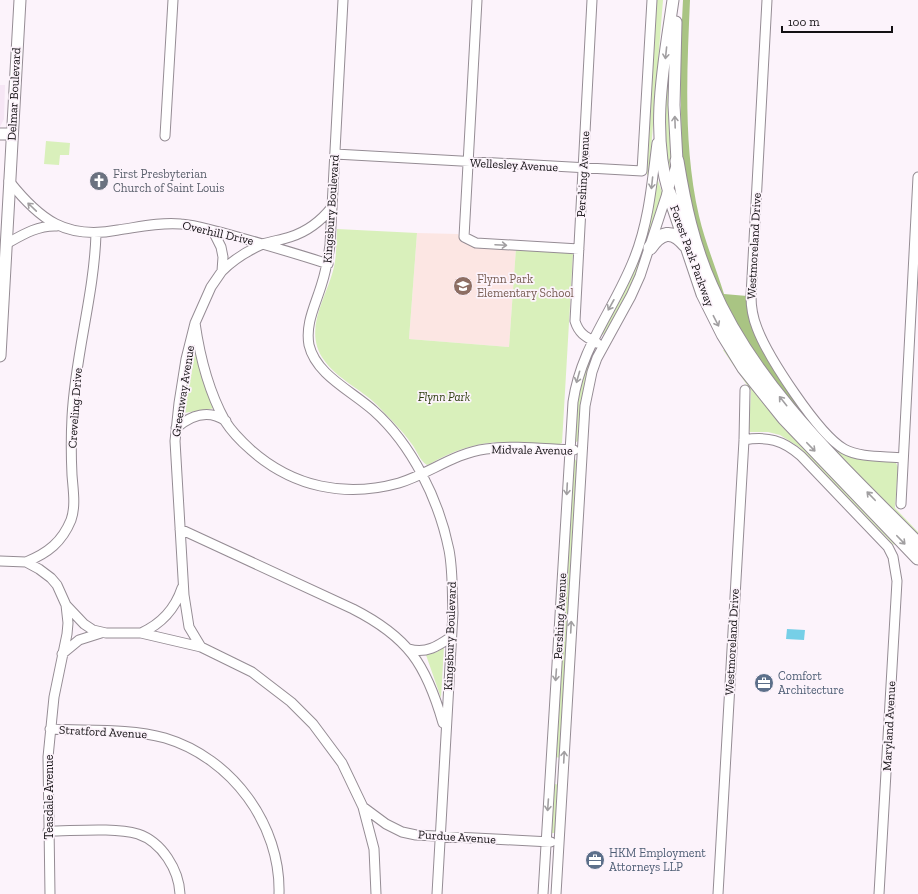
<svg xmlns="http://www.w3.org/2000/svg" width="918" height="894" font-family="'Zilla Slab',serif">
<rect width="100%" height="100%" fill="#fcf3fb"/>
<!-- built -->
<path fill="#f6e6f5" d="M 0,85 L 5,85 L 4,119 L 0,127 Z"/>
<!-- education -->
<path fill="#fce6e3" d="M 417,233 L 458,234 L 462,241 L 516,248 L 509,347 L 409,339 Z"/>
<!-- green -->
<path fill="#d9f0bb" d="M 656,0 L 663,0 L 649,175 L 647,175 Z
M 670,47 L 672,160 L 669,177 L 662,138 Z
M 46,141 L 70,143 L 69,155 L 60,155 L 59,165 L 44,164 Z
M 657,178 L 663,195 L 645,250 L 631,288 L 605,333 L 601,336 L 599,336 L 626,286 Z
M 337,229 L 417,233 L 409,339 L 509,347 L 516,248 L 572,251 L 573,254 L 562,443 C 551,449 515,441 500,442 C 475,443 452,451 430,464 L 427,465 C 419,460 417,450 411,443 C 402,430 388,417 377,405 C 361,389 337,379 324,360 C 303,331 325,300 333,271 C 337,257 336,243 337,229 Z
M 196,349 L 216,408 L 184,413 Z
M 592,349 L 595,353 L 584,385 L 578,441 L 576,442 L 574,442 L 577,394 Z
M 727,349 L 758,396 L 774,416 L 895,544 L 894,545 L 799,447 L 780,435 L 768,432 L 750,432 L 749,428 L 751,391 L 723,350 Z
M 803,411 L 832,445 L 895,461 L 898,467 L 895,508 L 918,532 L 918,537 L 800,414 Z
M 575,459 L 577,462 L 561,758 L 555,757 L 573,460 Z
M 444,647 L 441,698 L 426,655 L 437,652 Z
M 555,784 L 559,785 L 556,833 L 551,833 Z"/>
<!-- forest -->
<path fill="#a9c483" d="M 683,0 L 690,0 C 687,71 683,146 699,216 C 705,242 716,268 724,294 L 747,296 L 749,315 L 803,411 L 800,414 L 737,331 L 701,250 L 682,166 L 680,59 Z"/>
<!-- water -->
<path fill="#76cfe7" d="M 787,629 L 805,630 L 804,640 L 786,639 Z"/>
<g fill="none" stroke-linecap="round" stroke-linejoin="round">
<defs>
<path id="minor" d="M 343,0 L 330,245 C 328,258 326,271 322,283 C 316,304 305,323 309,345 C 316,375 352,391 374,411 C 412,445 439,500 449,550 C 453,571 452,592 453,613 L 437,894
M 477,0 L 464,237 L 476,243 L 579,249
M 592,0 L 575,321 C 579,334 586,337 597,343
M 767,0 L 751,296 C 751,308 753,318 757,328 C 768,357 818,434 844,449 C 860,458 885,456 903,458
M 165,136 L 173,0
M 335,154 L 642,171 L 652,0
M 9,181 C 40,220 66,240 118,230 C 139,227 160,222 181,224 C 195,225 207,229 220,232 C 256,242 292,252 328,264
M 6,244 C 22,235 38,225 57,226
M 222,271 C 234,259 247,251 263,244 C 272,241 281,240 290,237 C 306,232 321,221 332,207
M 195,323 C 200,358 208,390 225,421 C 232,432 242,442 251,450 C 293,487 345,498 399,483 C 429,474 454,453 486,449 C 515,445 545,449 574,450
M 176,428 C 191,415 209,409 226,421
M 744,440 C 767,436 783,440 801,456 L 888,547 L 893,557 L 897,581 L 879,894
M 901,504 L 918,177
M 180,529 L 353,609 C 408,637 426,664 443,723
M 0,561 L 26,562 L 39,569 L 51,578 L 57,585 L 66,605 L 84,624 L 93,630 L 106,633 L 141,633 L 201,647 L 252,672 L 291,702 L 313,724 L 342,763 L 363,807 L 386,824 L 402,832 L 416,835 L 551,842
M 26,562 C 48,553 62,542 71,520 C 76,506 73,489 72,475 C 71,455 71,436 72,417 C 75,355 94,296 96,234
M 141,633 C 161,624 175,609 182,588
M 201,647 L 189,627 L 184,595 L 175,441 L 179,403 L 186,359 L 195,323 L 211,287 L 222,271 L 223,257 L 221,247 L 213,231
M 409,649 C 426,654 438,646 451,637
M 62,654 L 79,640 L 101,633
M 50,729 C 88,731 129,728 165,738 C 232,758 281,825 279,894
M 363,807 L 374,849 L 376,894
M 48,831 C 74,831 114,827 138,834 C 162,842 179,870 180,894
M 50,894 L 48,757 L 54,697 L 67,634 L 68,623 L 66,605
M 543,894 L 573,402 C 581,347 614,310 634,259 C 649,222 652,182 657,143
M 556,894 L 585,406 L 592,372 L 597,358 L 631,296 L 640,276 L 676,166
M 718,894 L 744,440 L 745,390"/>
<path id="major" d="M 676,22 L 674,105 L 677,161
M 0,134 L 12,134
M 669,193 C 650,130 664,63 673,0
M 0,356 L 20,0"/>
<path id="highway" d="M 677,161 C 684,204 693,246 711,286 C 754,387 842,467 918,544
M 669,193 L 703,294 L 723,334 L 744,368 L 784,418 L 918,558
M 650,248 C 661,232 672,229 685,245"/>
</defs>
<!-- minor casing -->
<use href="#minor" stroke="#958c94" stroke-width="11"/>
<!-- major casing -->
<use href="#major" stroke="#958c94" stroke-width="13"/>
<!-- highway casing -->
<use href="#highway" stroke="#958c94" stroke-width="15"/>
<!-- minor -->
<use href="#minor" stroke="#fff" stroke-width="9"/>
<!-- major -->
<use href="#major" stroke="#fff" stroke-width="11"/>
<!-- highway -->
<use href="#highway" stroke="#fff" stroke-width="13"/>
</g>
<!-- one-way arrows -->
<defs><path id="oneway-shaft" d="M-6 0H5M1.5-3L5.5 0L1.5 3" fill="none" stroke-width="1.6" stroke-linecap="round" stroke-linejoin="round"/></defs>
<g stroke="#a19fa1">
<use href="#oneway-shaft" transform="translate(666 53) rotate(96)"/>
<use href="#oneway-shaft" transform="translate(675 122) rotate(-92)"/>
<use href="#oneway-shaft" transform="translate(652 183) rotate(96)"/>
<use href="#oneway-shaft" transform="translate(32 207) rotate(-136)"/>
<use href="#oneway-shaft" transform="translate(501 245) rotate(3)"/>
<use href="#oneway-shaft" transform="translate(611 305) rotate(119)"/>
<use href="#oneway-shaft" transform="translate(716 321) rotate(63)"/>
<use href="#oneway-shaft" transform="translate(578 377) rotate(106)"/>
<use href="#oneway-shaft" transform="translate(783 401) rotate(-129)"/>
<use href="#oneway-shaft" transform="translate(811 447) rotate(46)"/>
<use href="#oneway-shaft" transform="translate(567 489) rotate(93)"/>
<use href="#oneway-shaft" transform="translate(871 496) rotate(-134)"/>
<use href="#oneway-shaft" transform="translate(901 540) rotate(46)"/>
<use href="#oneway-shaft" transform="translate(571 627) rotate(-87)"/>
<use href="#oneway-shaft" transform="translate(556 675) rotate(94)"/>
<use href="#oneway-shaft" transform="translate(564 757) rotate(-87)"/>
<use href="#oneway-shaft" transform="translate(548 805) rotate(94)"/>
</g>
<!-- icons -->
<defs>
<symbol id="church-disc" viewBox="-11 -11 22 22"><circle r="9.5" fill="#6b7280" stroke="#fcf3fb"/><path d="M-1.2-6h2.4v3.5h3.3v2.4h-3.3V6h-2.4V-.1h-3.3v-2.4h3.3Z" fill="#fff"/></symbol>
<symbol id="school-disc" viewBox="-11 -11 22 22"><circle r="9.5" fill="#8d6e63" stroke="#fcf3fb"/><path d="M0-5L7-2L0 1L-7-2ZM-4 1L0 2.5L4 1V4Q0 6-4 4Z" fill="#fff"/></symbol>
<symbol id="office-disc" viewBox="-11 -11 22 22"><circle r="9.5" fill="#5c6f8a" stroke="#fcf3fb"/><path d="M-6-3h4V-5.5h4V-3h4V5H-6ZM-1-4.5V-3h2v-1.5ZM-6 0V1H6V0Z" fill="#fff"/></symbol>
</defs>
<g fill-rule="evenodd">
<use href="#church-disc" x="88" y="170" width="22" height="22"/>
<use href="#school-disc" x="452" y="275" width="22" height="22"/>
<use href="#office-disc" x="753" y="672" width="22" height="22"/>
<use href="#office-disc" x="584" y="849" width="22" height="22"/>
</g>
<g text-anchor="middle" stroke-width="3.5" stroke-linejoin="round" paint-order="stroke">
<!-- street labels -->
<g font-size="12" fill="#131013" stroke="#fcf3fb">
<text transform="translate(14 94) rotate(-87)" y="4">Delmar Boulevard</text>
<text transform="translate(514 165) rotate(3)" y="4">Wellesley Avenue</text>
<text transform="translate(583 174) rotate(-87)" y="4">Pershing Avenue</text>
<text transform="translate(331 209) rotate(-86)" y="4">Kingsbury Boulevard</text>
<text transform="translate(218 233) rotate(13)" y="4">Overhill Drive</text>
<text transform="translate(754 246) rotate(-87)" y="4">Westmoreland Drive</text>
<text transform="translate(692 256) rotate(70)" y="4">Forest Park Parkway</text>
<text transform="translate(183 391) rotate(-81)" y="4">Greenway Avenue</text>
<text transform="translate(75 408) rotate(-86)" y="4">Creveling Drive</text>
<text transform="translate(532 450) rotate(1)" y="4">Midvale Avenue</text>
<text transform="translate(560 616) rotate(-87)" y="4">Pershing Avenue</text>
<text transform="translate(450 636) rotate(-88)" y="4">Kingsbury Boulevard</text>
<text transform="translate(732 642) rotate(-87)" y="4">Westmoreland Drive</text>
<text transform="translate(889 726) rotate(-87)" y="4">Maryland Avenue</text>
<text transform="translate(103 732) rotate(3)" y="4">Stratford Avenue</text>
<text transform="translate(49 797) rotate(-90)" y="4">Teasdale Avenue</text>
<text transform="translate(457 837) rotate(4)" y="4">Purdue Avenue</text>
</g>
<!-- worship labels -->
<g font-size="12" fill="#5b616d" stroke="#fcf3fb" text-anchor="start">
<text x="113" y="178">First Presbyterian<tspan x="113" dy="14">Church of Saint Louis</tspan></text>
</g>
<!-- education labels -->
<g font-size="12" fill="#785e54" stroke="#fcf3fb" text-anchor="start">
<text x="477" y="283">Flynn Park<tspan x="477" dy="14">Elementary School</tspan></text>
</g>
<!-- park labels -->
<g font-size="12" font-style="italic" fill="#2c3d0d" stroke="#fcf3fb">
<text x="444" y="401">Flynn Park</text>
</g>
<!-- service labels -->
<g font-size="12" fill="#4e5e75" stroke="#fcf3fb" text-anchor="start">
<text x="778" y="680">Comfort<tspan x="778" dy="14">Architecture</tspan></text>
<text x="609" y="857">HKM Employment<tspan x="609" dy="14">Attorneys LLP</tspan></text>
</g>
</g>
<!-- scale -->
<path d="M782 26v6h110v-6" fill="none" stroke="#131013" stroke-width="2"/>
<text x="788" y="26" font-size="12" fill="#131013" stroke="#fcf3fb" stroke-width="3" paint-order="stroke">100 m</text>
</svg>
